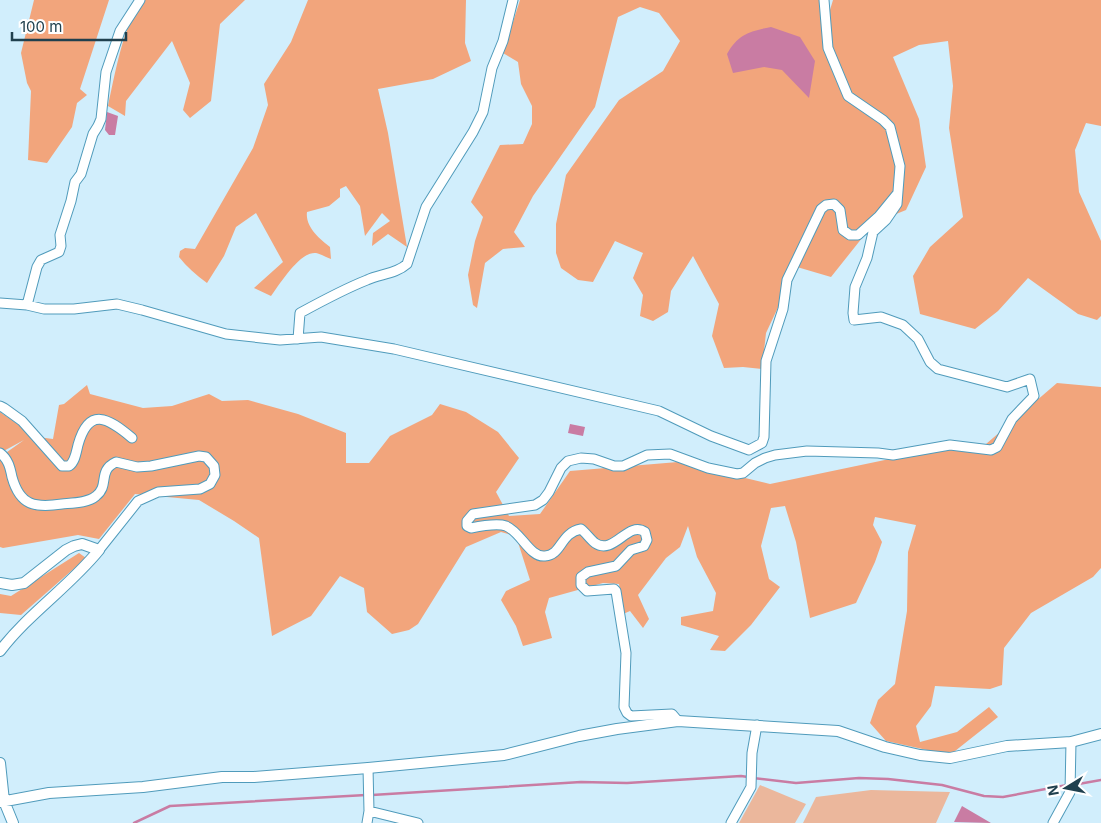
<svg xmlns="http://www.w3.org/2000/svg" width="1101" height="823" font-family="Inter,sans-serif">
<rect width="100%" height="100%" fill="#d1eefc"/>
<!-- green -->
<path fill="#ebb79c" d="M 760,785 L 806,804 L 795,823 L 739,823 Z
M 871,790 L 950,792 L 936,823 L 803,823 L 816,797 Z"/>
<!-- forest -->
<path fill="#f2a57c" d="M 34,0 L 109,0 L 80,89 L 87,95 L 77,103 L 72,127 L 47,163 L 28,160 L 31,91 L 27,83 L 21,53 Z
M 142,0 L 245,0 L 220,24 L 211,101 L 190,118 L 183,110 L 190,83 L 172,41 L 126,101 L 125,116 L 108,106 C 115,74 123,26 142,0 Z
M 308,0 L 466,0 L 465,43 L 471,61 L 433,79 L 378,89 L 388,133 L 407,247 L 388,234 L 372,246 L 373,233 L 390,221 L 382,213 L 365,236 L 360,206 L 346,186 L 340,189 L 340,197 L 329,206 L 307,212 C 305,227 320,239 330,247 L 331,259 C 327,258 321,254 316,253 C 300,251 280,284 271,296 L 254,288 L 283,262 L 256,213 L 236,227 L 224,256 L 207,283 C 196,275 187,267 179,257 L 180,251 L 185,248 L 195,249 L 253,148 L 268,105 L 264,84 L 291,42 Z
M 520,0 L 819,0 L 824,45 L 831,45 L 830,10 L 833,0 L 1101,0 L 1101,126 L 1086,123 L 1075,150 L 1079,192 L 1101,241 L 1101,316 L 1097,320 L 1078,314 L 1028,278 L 998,311 L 975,329 L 920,314 L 913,276 L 930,247 L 963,217 L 949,128 L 953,86 L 948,41 L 919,45 L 893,57 L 919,119 L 926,167 L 906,210 L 874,223 L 831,277 L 797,267 L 766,333 L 762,369 L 743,367 L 724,368 L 712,336 L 719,304 L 693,256 L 671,291 L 668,312 L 653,321 L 640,316 L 643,295 L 633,278 L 643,253 L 615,241 L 593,282 L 578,280 L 561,268 L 556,253 L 556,224 L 566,175 L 619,100 L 663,71 L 680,41 L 659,13 L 640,7 L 618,17 L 595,107 L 533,196 L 514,232 L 525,247 L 503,249 L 485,263 L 477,308 L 473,305 L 468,275 L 475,241 L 483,217 L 471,202 L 500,145 L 523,144 L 532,124 L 532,106 L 521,84 L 518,62 L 503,53 Z
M 1057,383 L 1101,387 L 1101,568 L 1093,577 L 1031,613 L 1004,648 L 1002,685 L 990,689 L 935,686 L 931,706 L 916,726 L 920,742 L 957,732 L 989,707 L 998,717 L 950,755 L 886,741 L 870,723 L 878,700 L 895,684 L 907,611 L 908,552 L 916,525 L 875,517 L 873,525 L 882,542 L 875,562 L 856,603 L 810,618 L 796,542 L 785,506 L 771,508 L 761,546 L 769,579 L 780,587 L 751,625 L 725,651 L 710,650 L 719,636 L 681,625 L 681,617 L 713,611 L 716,593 L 697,557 L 688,526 L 680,547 L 666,558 L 638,595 L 649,619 L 643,628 L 630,611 L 623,614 L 619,584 L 603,583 L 549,598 L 545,612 L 552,638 L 523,646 L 516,626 L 501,600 L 506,591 L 530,580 L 516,536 L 501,532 L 466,547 L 418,624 L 409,630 L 392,634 L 367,612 L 364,588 L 340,576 L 311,616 L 272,636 L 259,538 L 234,521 L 199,500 L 135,494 L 99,539 L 78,535 L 3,548 L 0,547 L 0,457 L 24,440 L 0,453 L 0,412 L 19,425 L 30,436 L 53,439 L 59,405 L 64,404 L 87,385 L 90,394 L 143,408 L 172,406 L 209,394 L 222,401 L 248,400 L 298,414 L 346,433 L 346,463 L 369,463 L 390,436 L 432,415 L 440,404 L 466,412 L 498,432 L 519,458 L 496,492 L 509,516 L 540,514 L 570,471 L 678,462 L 770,484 L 904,456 L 986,444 Z
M 79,553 L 86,558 L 21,615 L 0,613 L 0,594 L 11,596 Z"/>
<!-- water -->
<path fill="#c97ca3" d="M 771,27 L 800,37 L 815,61 L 809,98 L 782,70 L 764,67 L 733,73 L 727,54 C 738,34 750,31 771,27 Z
M 107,112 L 118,116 L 115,135 L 109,135 L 105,130 Z
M 570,424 L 585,427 L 583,436 L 568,433 Z
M 962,806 L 991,823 L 954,822 Z"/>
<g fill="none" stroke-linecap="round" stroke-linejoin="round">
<!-- stream -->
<path stroke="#c97ca3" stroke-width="2.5" d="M 753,778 L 796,783 L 859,778 L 888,779 L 942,785 L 984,796 L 1003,797 L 1067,785
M 1073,785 L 1101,780
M 372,795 L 581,782 L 627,783 L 741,776 L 748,777
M 134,823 L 170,806 L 366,795"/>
<defs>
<path id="minor" d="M 0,303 L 27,305 L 44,309 L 74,309 L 117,304 L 142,310 L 226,334 L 280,340 L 321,337 L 394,349 L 659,411 L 711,436 L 749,450 L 762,443 L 764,437 L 766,361 L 783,309 L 787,280 L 821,209 L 826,205 L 834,204 L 840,210 L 843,230 L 850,235 L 858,235 L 879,216 L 897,194
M 27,305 L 37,267 L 41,260 L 59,252 L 61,246 L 60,235 L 71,201 L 75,182 L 81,174 L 93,134 L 98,126 L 101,119 L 106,72 L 120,31 L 140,0
M 298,339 L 300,313 C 322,301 344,289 367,280 C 380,274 396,274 407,264 L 426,207 L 473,132 L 483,112 L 492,68 L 503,41 L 513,0
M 0,406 L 4,408 L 22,421 L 62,466 L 69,466 C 75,462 76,453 78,445 C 89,406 108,418 132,438
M 0,453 C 8,459 10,467 12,477 C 20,506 35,508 62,504 C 73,503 88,503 96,496 C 110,485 97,471 116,462 L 137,467 L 151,466 L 199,456 L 206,457 L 214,466 L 215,475 L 210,484 L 200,489 L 158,492 L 138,501 L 99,550
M 678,721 L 672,714 L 631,716 L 627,713 L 624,707 L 626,653 L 616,591 L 614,589 L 587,591 L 581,585 L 581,577 L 588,572 L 616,566 L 631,550 L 644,546 L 647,540 L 645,532 C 628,520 614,556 595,543 C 590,539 586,533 581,529 C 560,533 562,555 545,556 C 530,558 521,532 506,526 C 497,523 481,526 471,528 L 467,526 L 467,521 L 473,514 L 535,505 L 543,500 L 549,492 L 561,468 L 568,461 L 581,458 L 594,459 L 614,466 L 623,466 L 647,455 L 670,454 L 708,468 L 737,474 L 743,473 L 755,463 L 765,458 L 775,455 L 807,451 L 878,453 L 893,455 L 950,445 L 991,450 L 997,447 L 1012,419 L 1034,396 L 1030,379 L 1007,387 L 938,369 L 930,362 L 918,339 L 903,325 L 881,317 L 854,320 L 853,313 L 855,287 L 867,258 L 873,232 L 886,220 L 897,204 L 900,166 L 890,127 L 883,120 L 848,96 L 828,48 L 824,0
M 369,811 L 418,823
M 367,823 L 369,811 L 368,768
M 731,823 L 751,787 L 752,753 L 757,725
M 1053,823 L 1070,792 L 1071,742"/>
<path id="tertiary" d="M 0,583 L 12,585 L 24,583 L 66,550 L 74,546 L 82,544 L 99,550 C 69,587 29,613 0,651
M 0,763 L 4,801 L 13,823
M 0,802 L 49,793 L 143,787 L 222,777 L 254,777 L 368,768 L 504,755 L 579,736 L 617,729 L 678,721 L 838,731 L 885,747 L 920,755 L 950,758 L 1007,746 L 1071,742 L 1101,734"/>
</defs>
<!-- minor casing -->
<use href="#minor" stroke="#509bbb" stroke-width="11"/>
<!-- tertiary casing -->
<use href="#tertiary" stroke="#509bbb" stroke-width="12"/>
<!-- minor -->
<use href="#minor" stroke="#fff" stroke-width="9"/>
<!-- tertiary -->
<use href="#tertiary" stroke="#fff" stroke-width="10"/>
</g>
<!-- north arrow -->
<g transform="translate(1066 788) rotate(260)" stroke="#ffffff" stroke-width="4" paint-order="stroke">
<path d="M0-4L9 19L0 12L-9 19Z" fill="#20404e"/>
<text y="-8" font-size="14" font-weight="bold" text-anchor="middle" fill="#20404e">N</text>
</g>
<!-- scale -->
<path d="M12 32v8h114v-8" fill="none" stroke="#20404e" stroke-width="2.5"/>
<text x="20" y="32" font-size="15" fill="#20404e" stroke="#ffffff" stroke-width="4" paint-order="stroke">100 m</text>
</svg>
